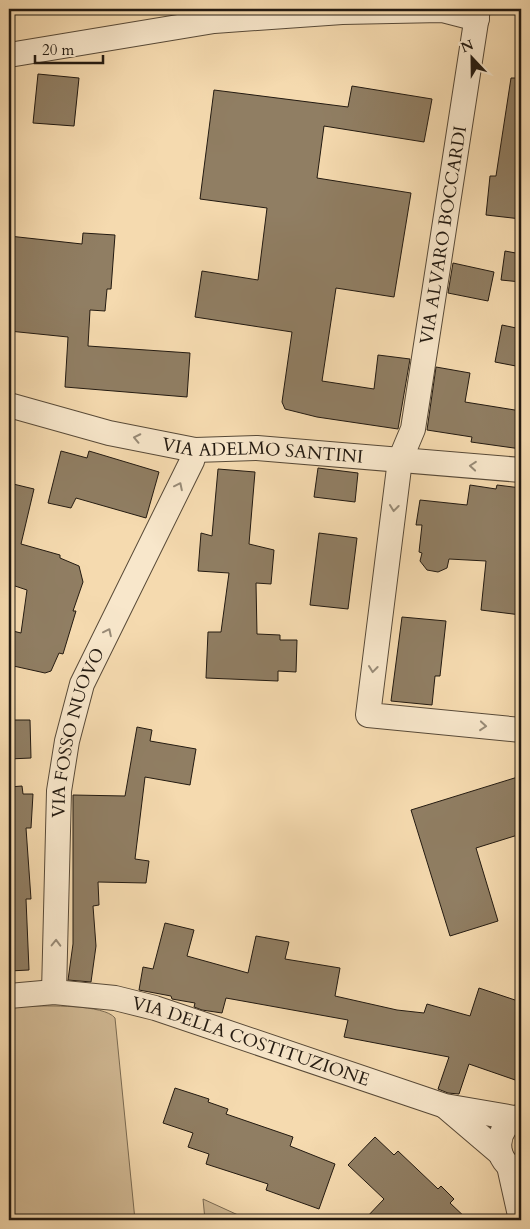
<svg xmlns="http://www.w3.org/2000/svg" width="530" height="1229" font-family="Cardo,serif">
<rect width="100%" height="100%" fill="#f5daaf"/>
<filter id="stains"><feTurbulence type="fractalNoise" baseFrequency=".004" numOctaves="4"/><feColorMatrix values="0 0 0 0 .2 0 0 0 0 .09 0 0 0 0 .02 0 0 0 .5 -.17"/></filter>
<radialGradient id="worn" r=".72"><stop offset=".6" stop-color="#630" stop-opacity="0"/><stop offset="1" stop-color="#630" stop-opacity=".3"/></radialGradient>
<!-- green -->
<path fill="#d1b994" stroke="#7a6a52" d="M 28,1006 C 46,1006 104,1004 115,1018 L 135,1220 L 9,1220 L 9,1164 L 14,1198 L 9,1123 L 9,1007 Z
M 203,1199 L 249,1220 L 205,1220 Z"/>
<!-- building -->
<path fill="#907e63" stroke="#231a11" d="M 38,74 L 79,78 L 74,126 L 33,123 Z
M 511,78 L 521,78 L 521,219 L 486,215 L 490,176 L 496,176 Z
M 352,86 L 432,99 L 424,142 L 324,126 L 317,178 L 411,193 L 394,297 L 336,288 L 322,381 L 374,389 L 378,355 L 410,359 L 398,429 L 317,417 L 285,409 L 282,402 L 292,332 L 195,317 L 202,271 L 258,280 L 267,208 L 200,199 L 214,90 L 348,107 Z
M 83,233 L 115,235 L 111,289 L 107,289 L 105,311 L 90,310 L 88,346 L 190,353 L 187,397 L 65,387 L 68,337 L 9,331 L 9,236 L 82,244 Z
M 505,251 L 521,254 L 521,282 L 501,280 Z
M 453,263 L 494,272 L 488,301 L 448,293 Z
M 502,325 L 521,329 L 521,367 L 495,362 Z
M 436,367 L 470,373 L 465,402 L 521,411 L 521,449 L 471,442 L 472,437 L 427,430 Z
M 61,451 L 87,458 L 89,451 L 159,472 L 146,518 L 76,498 L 71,508 L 48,503 Z
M 318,468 L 358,473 L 355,502 L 314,497 Z
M 218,469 L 255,472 L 249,544 L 274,550 L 271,584 L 256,583 L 257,634 L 280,635 L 280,640 L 297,640 L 296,672 L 278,671 L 278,681 L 206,678 L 208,632 L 221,632 L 229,573 L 198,571 L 201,533 L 212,536 Z
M 9,483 L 34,489 L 21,544 L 60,555 L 60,558 L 79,566 L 83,582 L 73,611 L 76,611 L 63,654 L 59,653 L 51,671 L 45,673 L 9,665 L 9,630 L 21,633 L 27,590 L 9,584 Z
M 470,485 L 496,489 L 497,485 L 521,488 L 521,615 L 481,610 L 486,561 L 449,559 L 447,568 L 438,572 L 427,570 L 420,561 L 422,553 L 419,552 L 422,525 L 416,525 L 420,500 L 467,505 Z
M 319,533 L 357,538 L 348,609 L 310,605 Z
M 402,617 L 446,621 L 440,676 L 435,676 L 432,705 L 391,701 Z
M 9,720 L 30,720 L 31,758 L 9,759 Z
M 137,727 L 152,730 L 150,741 L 196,749 L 190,785 L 145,777 L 135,859 L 149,861 L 146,883 L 98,882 L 99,905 L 93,906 L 96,946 L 91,982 L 68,980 L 73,944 L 73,795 L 125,796 Z
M 521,776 L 521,834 L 476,848 L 498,921 L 450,936 L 411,810 Z
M 22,786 L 23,794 L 33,794 L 31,828 L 26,828 L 31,899 L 26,899 L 29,970 L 9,971 L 9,787 Z
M 165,923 L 194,930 L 187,956 L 248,973 L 256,936 L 289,942 L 285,959 L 340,968 L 335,996 L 397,1010 L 424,1013 L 427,1004 L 470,1016 L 479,988 L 521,1002 L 521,1082 L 469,1064 L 459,1094 L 448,1093 L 438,1089 L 449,1057 L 344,1037 L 348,1020 L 226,998 L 222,1013 L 202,1010 L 194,1007 L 195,1003 L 172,999 L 171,996 L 139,990 L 143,967 L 153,969 Z
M 175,1088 L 209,1099 L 208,1102 L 228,1109 L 226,1114 L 293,1137 L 290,1146 L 335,1164 L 319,1209 L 266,1190 L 268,1184 L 206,1164 L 209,1154 L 188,1147 L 193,1133 L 163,1123 Z
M 375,1137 L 394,1155 L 398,1151 L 438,1189 L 441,1186 L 454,1199 L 450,1203 L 468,1220 L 364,1220 L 384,1199 L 348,1165 Z"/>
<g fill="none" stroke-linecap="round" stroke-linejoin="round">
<defs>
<g id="minor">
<path d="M 478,9 L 413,429 L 400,460 L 368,715 L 521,730"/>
<path d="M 9,55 L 214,21 L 342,12 L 442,10 L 477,19"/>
<path id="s1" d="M 9,405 L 109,433 L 195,450 L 257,448 L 521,470"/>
<path id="s2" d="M 54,992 L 59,791 L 67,741 L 82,684 L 192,461 L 195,450"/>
<path id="s3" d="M 9,996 L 54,992 L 115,998 L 155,1008 L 445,1106 L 514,1118"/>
<path d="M 446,1107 L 500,1153"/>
<path d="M 521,1116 C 493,1126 491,1163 521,1172"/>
<path d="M 509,1166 L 521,1220"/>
</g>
</defs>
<!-- minor casing -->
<use href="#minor" stroke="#584a38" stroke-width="26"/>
<!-- minor -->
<use href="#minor" stroke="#f8e7cb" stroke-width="24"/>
</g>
<!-- one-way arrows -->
<defs><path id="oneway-chevron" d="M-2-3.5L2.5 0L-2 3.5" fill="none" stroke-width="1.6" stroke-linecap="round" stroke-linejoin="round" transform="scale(1.25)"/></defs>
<g stroke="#988b77">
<use href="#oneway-chevron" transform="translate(137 438) rotate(-168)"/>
<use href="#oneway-chevron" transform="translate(473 466) rotate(-175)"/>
<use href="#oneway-chevron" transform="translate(179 486) rotate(-64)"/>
<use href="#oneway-chevron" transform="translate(394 508) rotate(97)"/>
<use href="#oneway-chevron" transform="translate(108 632) rotate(-64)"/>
<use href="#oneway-chevron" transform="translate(373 669) rotate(97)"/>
<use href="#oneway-chevron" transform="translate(483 726) rotate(5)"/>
<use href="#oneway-chevron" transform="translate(56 943) rotate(-89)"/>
</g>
<g text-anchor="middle" stroke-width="4" stroke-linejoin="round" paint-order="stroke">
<!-- street labels -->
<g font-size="18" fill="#231a11" stroke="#f8e7cb">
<text transform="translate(443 235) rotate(-81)" y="6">VIA ALVARO BOCCARDI</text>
<text dy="6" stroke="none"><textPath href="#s1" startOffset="259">VIA ADELMO SANTINI</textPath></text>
<text dy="6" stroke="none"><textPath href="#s2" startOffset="262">VIA FOSSO NUOVO</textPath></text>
<text dy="6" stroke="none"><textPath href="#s3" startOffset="249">VIA DELLA COSTITUZIONE</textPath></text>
</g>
</g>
<!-- margin -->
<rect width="530" height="1229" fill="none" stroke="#f5daaf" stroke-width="30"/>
<rect x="10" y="10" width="510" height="1209" fill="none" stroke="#231a11" stroke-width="2.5"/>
<rect x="15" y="15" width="500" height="1199" fill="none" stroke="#231a11"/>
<!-- north arrow -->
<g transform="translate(472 58) rotate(338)" stroke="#f8e7cb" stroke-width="4" paint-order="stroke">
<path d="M0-4L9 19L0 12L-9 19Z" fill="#231a11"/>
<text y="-8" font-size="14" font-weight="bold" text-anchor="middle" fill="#231a11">N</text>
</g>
<!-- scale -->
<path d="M35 55v8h68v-8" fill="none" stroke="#231a11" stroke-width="2.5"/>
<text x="42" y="55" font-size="15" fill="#231a11" stroke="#f8e7cb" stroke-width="4" paint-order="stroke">20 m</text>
<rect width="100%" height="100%" filter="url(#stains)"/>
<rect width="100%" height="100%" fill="url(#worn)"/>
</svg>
